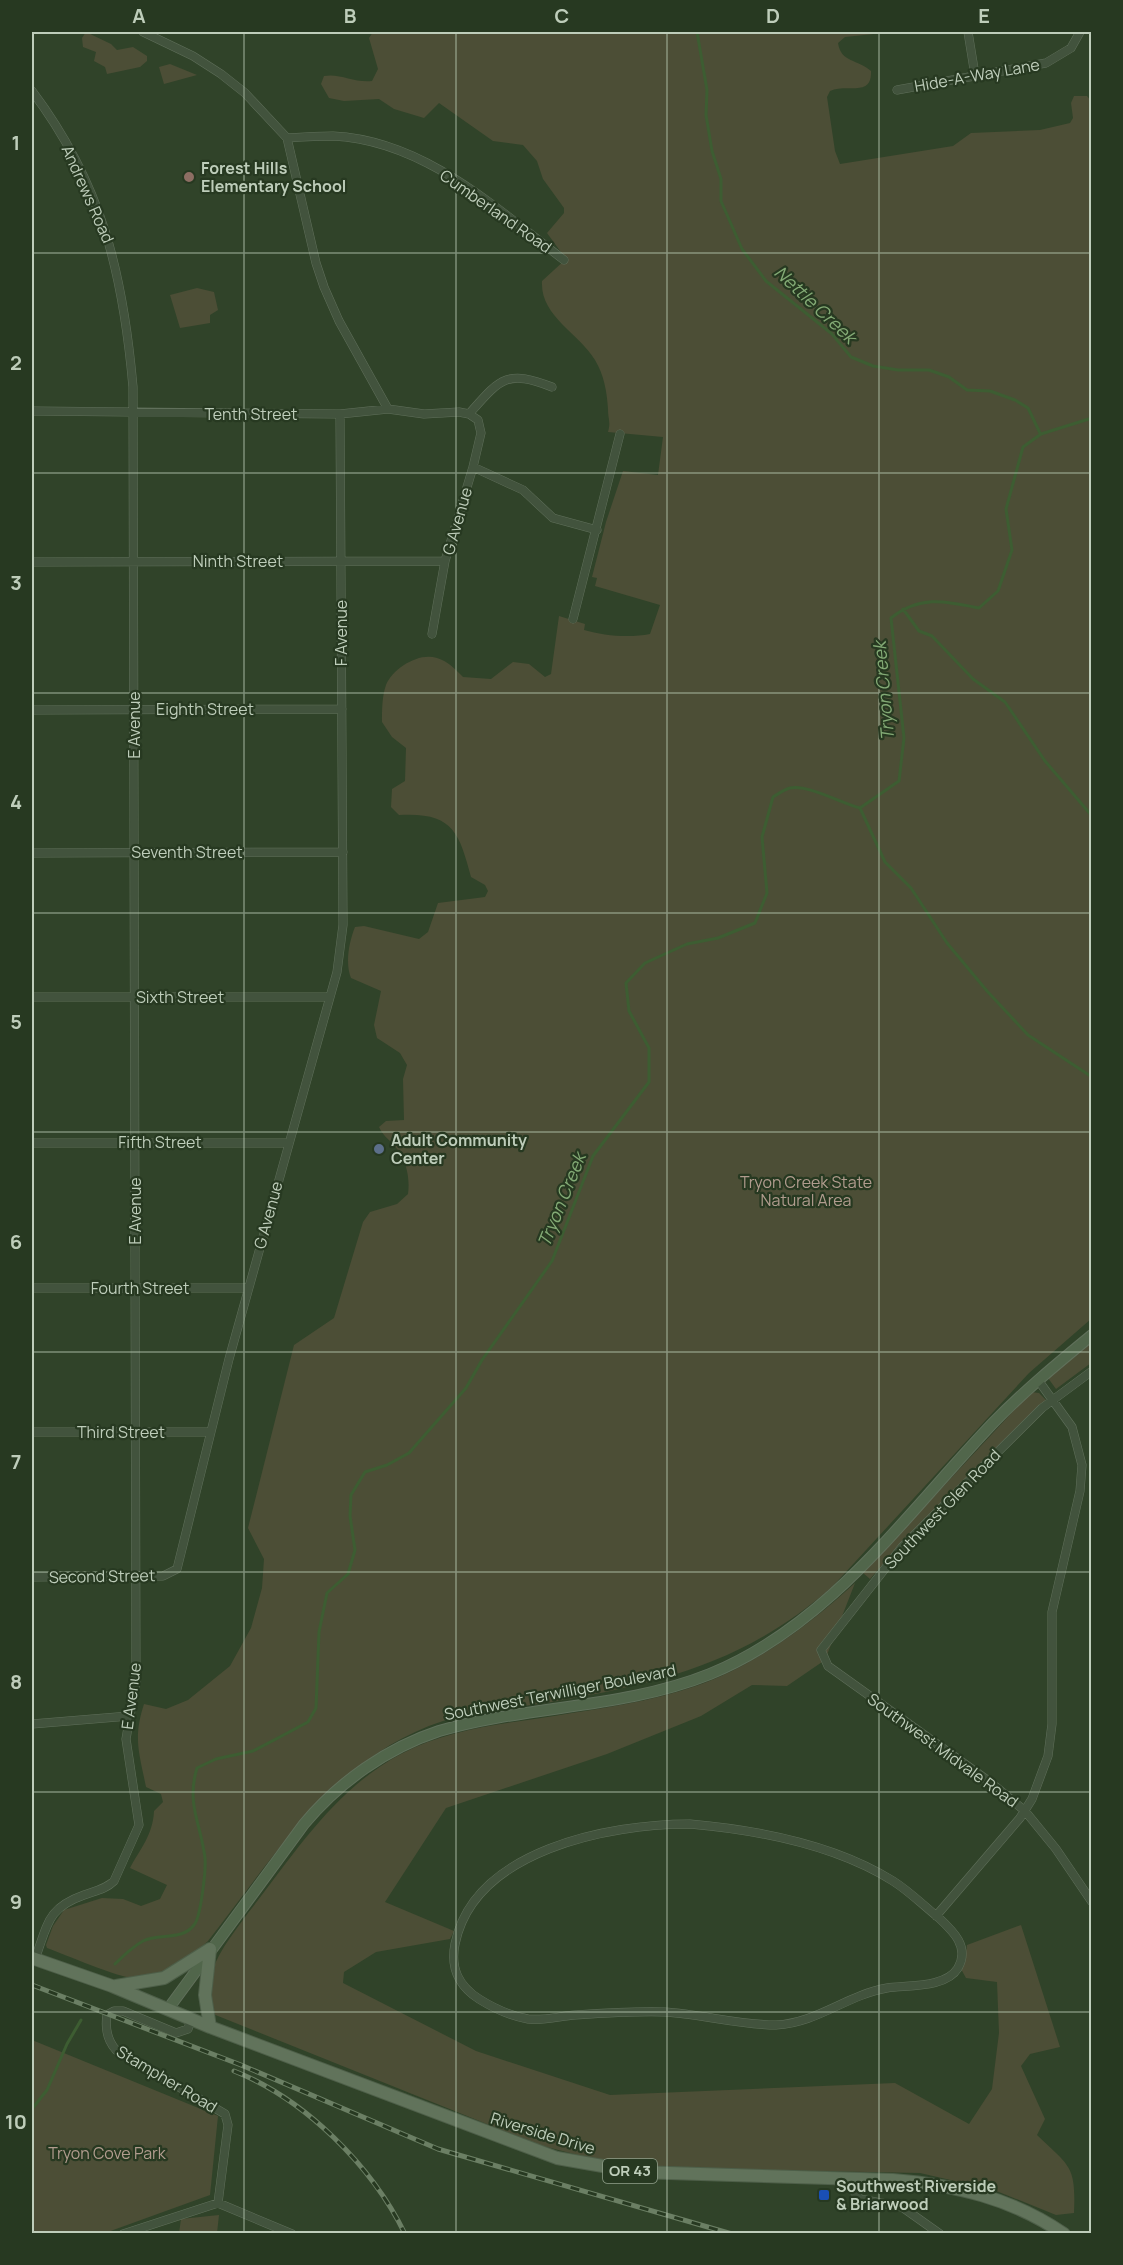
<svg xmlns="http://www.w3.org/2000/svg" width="1123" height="2265" font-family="Manrope,sans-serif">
<rect width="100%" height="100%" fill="#304329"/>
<!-- green -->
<path fill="#4c4e36" d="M 86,32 L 111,44 L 117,50 L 133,47 L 147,56 L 147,61 L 140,67 L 107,74 L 105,67 L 94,61 L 96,52 L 83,47 L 82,38 Z
M 373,32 L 893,32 L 845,37 L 838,43 C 841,63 858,59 871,71 C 872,98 847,83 830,91 L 827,97 L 835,151 L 840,164 L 953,146 L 971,133 L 1040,130 L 1070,123 L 1073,118 L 1071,103 L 1074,96 L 1087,96 L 1092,102 L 1091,1319 L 1029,1373 L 832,1587 C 744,1664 658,1684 546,1703 C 513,1708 475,1710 443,1721 C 335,1756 274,1857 208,1941 C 188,1960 164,1978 135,1978 C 121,1979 64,1954 47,1948 L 46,1945 L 53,1926 L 64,1910 L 102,1898 L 123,1899 L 141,1906 L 160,1899 L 167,1885 L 130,1868 C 140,1849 153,1835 154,1811 L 163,1802 L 161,1794 L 146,1787 C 139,1752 133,1738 144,1704 L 166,1709 L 188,1700 L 230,1666 L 251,1628 L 262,1588 L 264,1559 L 248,1528 L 294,1345 L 334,1318 L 363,1222 L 370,1212 L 397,1204 L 408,1194 C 410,1179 407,1162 397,1149 C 391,1140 384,1138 379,1127 L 386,1121 L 404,1120 L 403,1079 L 407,1065 L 400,1053 L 377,1038 L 374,1025 L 381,991 L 351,978 C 345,963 349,942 355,927 L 364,926 L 419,939 L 428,932 L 438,903 L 485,897 L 488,891 L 485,885 L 471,877 C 459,831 452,812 399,815 L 391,807 L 392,789 L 405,781 L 406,748 L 392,737 L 382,722 C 382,710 382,696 386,685 C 393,668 419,652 437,658 C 448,661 456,670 463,677 L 491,679 L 513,662 L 529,664 L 545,677 L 551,674 L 559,616 L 585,624 L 584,630 C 604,636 630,638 650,634 L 660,605 L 595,586 L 597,578 L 592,577 L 606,522 L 623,471 L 658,475 L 663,437 L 608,432 C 611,422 608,419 608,409 C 607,392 604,375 595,360 C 578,332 540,316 542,281 L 566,259 L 547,233 L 564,213 L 564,208 L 543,179 L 537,161 L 523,145 L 493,141 L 439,103 L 424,118 L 394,109 L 379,99 L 344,101 L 329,98 L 321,84 L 324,76 C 340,73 354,83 372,81 L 378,69 L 369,38 Z
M 170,64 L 197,75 L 164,84 L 159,67 Z
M 197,288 L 214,292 L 218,310 L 210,315 L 210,323 L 180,328 L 170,295 Z
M 1091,1341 L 1091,1363 L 1056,1389 L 1048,1378 Z
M 1031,1392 L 1039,1393 L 1046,1400 L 897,1548 L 870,1579 L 863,1573 Z
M 855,1583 L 825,1660 L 787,1686 L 752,1685 L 701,1716 L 607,1754 L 446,1808 L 385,1902 L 454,1931 L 450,1939 L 376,1952 L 344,1972 L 343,1983 L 476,2051 L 610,2095 L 895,2083 L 969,2124 L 992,2089 L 999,2033 L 997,1982 L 966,1978 L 961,1969 L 965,1961 L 967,1945 L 1021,1925 L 1060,2047 L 1030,2054 L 1021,2066 L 1045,2119 L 1037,2135 C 1070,2167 1076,2165 1074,2213 L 1056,2215 L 994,2190 L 920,2173 L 667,2168 L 609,2163 L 539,2145 L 213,2014 C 197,1977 227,1942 248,1913 C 294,1855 333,1790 401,1754 C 448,1729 502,1724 554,1716 C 602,1708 650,1702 696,1686 C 756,1665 808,1626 855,1583 Z
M 32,2040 L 218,2116 L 210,2195 L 105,2233 L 32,2233 Z
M 219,2215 L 217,2233 L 179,2233 L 181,2219 Z"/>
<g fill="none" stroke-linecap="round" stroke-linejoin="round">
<!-- stream -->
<path stroke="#3d5d32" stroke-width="3" d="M 697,32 L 707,90 L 706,115 L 712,151 L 721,179 L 721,201 L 742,249 L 766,281 L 832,334 L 851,357 L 873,366 L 898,370 L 929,370 L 949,377 L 967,390 L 990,391 L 1015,400 L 1028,408 L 1040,433
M 903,609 L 919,631 L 932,636 L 973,679 L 1005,702 L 1045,761 L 1092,816
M 860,808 L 885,862 L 911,888 L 947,943 L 987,991 L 1028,1035 L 1092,1077
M 115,1964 C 123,1956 132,1947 143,1941 C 159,1933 182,1941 194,1925 C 201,1917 206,1869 205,1858 C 201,1824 186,1804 197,1768 L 216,1759 L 253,1751 L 278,1738 L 308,1722 L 316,1708 L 319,1632 L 327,1593 L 348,1574 L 355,1550 L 350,1516 L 351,1495 L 365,1472 L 387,1465 L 409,1453 L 466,1388 L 482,1360 L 552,1261 L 593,1156 L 649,1082 L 649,1048 L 629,1011 L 626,983 L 645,963 L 687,944 L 718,938 L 755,923 L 767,893 L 762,837 L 773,797 C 778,794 785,789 790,788 C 807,784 841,803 860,808 L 899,781 L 904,738 L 891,618 C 920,595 945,601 979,608 L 998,591 L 1012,550 L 1006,509 L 1023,447 L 1041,434 L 1092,418
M 32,2109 L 47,2090 L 67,2044 L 81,2020"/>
<defs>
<path id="street" d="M 143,32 L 193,56 L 221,74 L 245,93 L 287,138 L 316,263 L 324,287 L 339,321 L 388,409
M 968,32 L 975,75
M 897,90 L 1046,63 L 1071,48 L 1080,32
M 32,91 C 102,184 123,273 133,387 L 136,1681 L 126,1739 L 139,1825 L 114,1881 C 106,1889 95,1891 84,1895 C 47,1908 48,1924 35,1959
M 287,138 C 302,137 318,136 333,136 C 423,140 496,208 564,260
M 32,411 L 340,414 L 388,409 L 424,414 L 459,412 L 469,414 L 478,420 L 481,433 L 473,467 L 445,561 L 432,634
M 469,414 C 500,379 506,369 552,387
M 473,467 L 523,490 L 553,518 L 597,530
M 32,562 L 445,561
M 573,619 L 620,434
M 32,710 L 342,709
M 32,853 L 343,852
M 32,997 L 329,997
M 32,1143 L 288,1143
M 32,1288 L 248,1288
M 1092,1371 L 1042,1408 L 902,1547 L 821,1650 L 828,1666 L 990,1782 L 1025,1811 L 1056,1849 L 1092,1902
M 32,1432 L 210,1432
M 32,1577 L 163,1576 L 177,1569 L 229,1359 L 337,972 L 343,925 L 340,414
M 32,1724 L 129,1716
M 690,1824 C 758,1830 834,1844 893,1881 C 909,1891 924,1906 939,1918 C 953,1931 970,1947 958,1968 C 946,1988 908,1985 887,1988 C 847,1995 817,2023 776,2025 C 739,2025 701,2014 664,2012 C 635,2011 605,2013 575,2015 C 560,2016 544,2021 528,2019 C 511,2016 495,2009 479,1999 C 459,1986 450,1969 455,1944 C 474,1850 609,1824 690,1824 Z
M 936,1916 L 1020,1818 L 1032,1799 L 1048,1756 L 1052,1724 L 1052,1612 L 1080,1491 L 1082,1465 L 1072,1427 L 1038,1380
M 191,2019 L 188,2029 L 176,2033 L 123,2011 L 114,2011 L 107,2015 C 105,2028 107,2040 116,2050 L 225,2114 L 228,2125 L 218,2203 L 292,2234
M 852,2178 L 853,2190 L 860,2199 L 902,2207 L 940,2234
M 123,2234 L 218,2203"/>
<path id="secondary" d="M 168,2009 L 304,1824 C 339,1782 387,1748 439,1731 C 528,1705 623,1709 710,1674 C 830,1625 906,1514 993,1423 C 1024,1391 1058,1363 1092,1335"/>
<path id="primary" d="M 210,1949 L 205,1995 L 210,2027
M 32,1958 L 112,1986 L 210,2027 L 557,2158 L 637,2172 L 893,2180 C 955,2185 1012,2198 1064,2234
M 116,1986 L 164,1978 L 210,1949"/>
</defs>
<!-- street casing -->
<use href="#street" stroke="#60705b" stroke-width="9"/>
<!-- secondary casing -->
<use href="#secondary" stroke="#60705b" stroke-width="12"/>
<!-- primary casing -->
<use href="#primary" stroke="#4e5f49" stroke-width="14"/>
<!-- street -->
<use href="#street" stroke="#42533d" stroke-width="8"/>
<!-- secondary -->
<use href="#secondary" stroke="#51664b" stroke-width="10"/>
<!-- primary -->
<use href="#primary" stroke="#61735b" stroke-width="12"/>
<defs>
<path id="rail" d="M 32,1985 L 241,2065 L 438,2149 L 732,2234
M 234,2071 C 305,2099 372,2166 405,2234"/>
</defs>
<!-- rail casing -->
<use href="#rail" stroke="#6b7f64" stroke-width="5"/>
<!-- rail -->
<use href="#rail" stroke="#273921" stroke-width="3" stroke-dasharray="9" stroke-linecap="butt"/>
</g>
<!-- grid -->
<path fill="none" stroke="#becdba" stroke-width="1.5" stroke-opacity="0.55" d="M 244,32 L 244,2234M 456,32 L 456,2234M 667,32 L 667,2234M 879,32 L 879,2234M 32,253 L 1092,253M 32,473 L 1092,473M 32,693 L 1092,693M 32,913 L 1092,913M 32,1132 L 1092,1132M 32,1352 L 1092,1352M 32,1572 L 1092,1572M 32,1792 L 1092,1792M 32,2012 L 1092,2012"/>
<!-- markers -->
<circle fill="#8d6e63" stroke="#273921" stroke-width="2" cx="189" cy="177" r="6"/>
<circle fill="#5c6f8a" stroke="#273921" stroke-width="2" cx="379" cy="1149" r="6"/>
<rect fill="#1a4fb4" stroke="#273921" stroke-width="2" x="818" y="2189" width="12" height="12" rx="3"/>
<g text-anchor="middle" stroke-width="4.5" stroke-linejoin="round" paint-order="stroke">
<!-- shield labels -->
<rect fill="#273921" stroke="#91a18c" stroke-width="1.5" x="603" y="2159" width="54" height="24" rx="4.5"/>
<g font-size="15" font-weight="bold" fill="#becdba">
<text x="630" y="2176">OR 43</text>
</g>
<!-- street labels -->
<g font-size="16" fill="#becdba" stroke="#273921">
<text transform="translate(977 75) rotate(-10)" y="6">Hide-A-Way Lane</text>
<text transform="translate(88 194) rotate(66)" y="6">Andrews Road</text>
<text transform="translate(496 211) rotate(35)" y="6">Cumberland Road</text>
<text x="251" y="420">Tenth Street</text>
<text transform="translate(457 521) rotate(-74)" y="6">G Avenue</text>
<text x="238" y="567">Ninth Street</text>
<text transform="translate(341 633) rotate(-90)" y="6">F Avenue</text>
<text x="205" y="715">Eighth Street</text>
<text transform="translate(134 725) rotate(-90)" y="6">E Avenue</text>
<text x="187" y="858">Seventh Street</text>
<text x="180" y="1003">Sixth Street</text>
<text x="160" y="1148">Fifth Street</text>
<text transform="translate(135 1211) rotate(-90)" y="6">E Avenue</text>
<text transform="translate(268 1215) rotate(-75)" y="6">G Avenue</text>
<text x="140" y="1294">Fourth Street</text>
<text x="121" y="1438">Third Street</text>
<text transform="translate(942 1509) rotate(-46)" y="6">Southwest Glen Road</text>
<text transform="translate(102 1576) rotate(-1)" y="6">Second Street</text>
<text transform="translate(560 1692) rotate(-11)" y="6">Southwest Terwilliger Boulevard</text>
<text transform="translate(131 1696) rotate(-83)" y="6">E Avenue</text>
<text transform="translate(943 1750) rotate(36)" y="6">Southwest Midvale Road</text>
<text transform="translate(167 2079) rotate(31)" y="6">Stampher Road</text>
<text transform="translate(543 2133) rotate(17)" y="6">Riverside Drive</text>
</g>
<!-- poi labels -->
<g font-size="16" font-weight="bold" fill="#becdba" stroke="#273921" text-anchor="start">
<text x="201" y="174">Forest Hills<tspan x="201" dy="18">Elementary School</tspan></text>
<text x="391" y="1146">Adult Community<tspan x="391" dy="18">Center</tspan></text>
<text x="836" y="2192">Southwest Riverside<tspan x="836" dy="18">&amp; Briarwood</tspan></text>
</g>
<!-- park labels -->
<g font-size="16" fill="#b19c8e" stroke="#273921">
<text x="806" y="1188">Tryon Creek State<tspan x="806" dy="18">Natural Area</tspan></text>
<text x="107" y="2159">Tryon Cove Park</text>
</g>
<!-- water labels -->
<g font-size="18" font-style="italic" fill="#83aa75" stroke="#273921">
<text transform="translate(815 305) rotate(43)" y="6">Nettle Creek</text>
<text transform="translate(884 691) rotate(-95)" y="6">Tryon Creek</text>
<text transform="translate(562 1200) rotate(-68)" y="6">Tryon Creek</text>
</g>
</g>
<!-- border -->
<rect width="1123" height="2265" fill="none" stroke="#273921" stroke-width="66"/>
<rect x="33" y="33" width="1057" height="2199" fill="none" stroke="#becdba" stroke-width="2"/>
<g font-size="20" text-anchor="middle" font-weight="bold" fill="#becdba">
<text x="139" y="23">A</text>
<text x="350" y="23">B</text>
<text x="562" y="23">C</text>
<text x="773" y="23">D</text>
<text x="984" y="23">E</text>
<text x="16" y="150">1</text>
<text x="16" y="370">2</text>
<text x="16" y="590">3</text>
<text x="16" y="809">4</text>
<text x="16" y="1029">5</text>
<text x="16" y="1249">6</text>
<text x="16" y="1469">7</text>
<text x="16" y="1689">8</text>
<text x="16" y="1909">9</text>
<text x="16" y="2129">10</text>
</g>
</svg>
